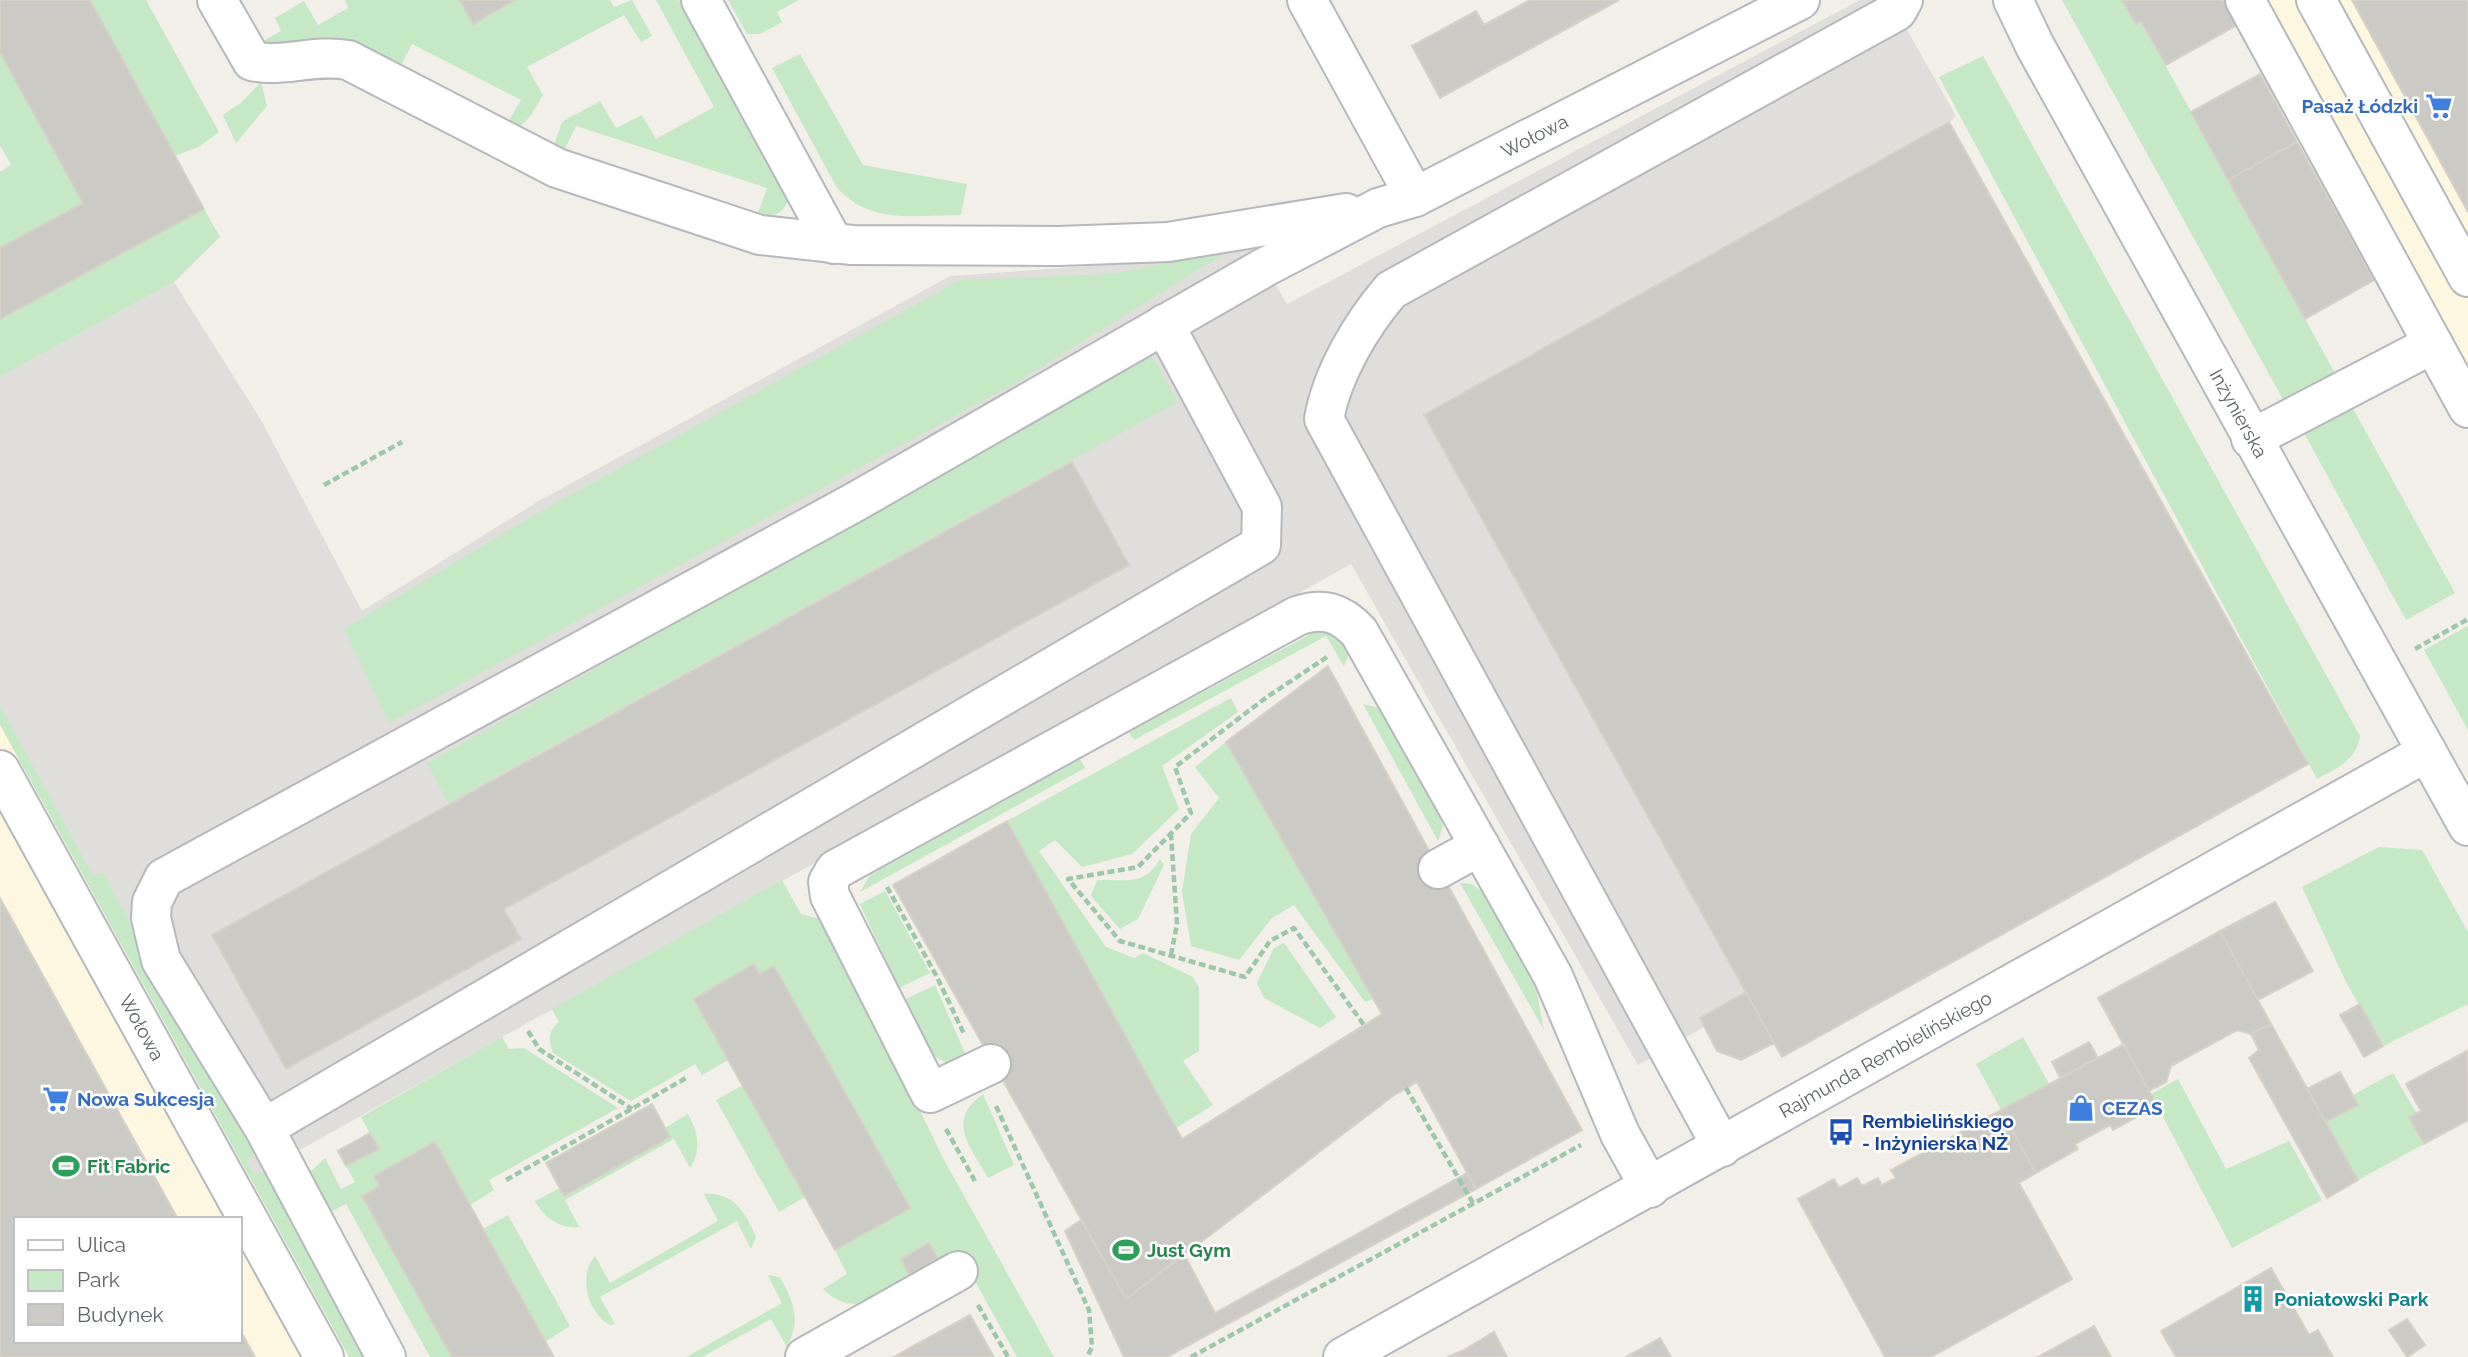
<svg xmlns="http://www.w3.org/2000/svg" width="2468" height="1357" font-family="Raleway,sans-serif">
<rect width="100%" height="100%" fill="#f1efe8"/>
<!-- commercial -->
<path fill="#fef7e0" fill-rule="evenodd" d="M 2263,0 L 2468,0 L 2468,374 Z
M 0,725 L 349,1357 L 0,1357 ZM 16,1219 L 240,1219 L 240,1341 L 16,1341 Z"/>
<!-- industrial -->
<path fill="#e0deda" d="M 1860,0 L 1890,0 L 1956,116 L 1949,123 L 2308,764 L 1782,1057 L 1774,1043 L 1741,1060 L 1717,1051 L 1704,1027 L 1638,1065 L 1351,564 L 255,1175 L 246,1160 L 256,1154 L 103,872 L 93,877 L 0,705 L 0,377 L 174,282 L 261,420 L 362,611 L 537,502 L 950,276 L 1090,266 L 1249,238 L 1287,304 Z"/>
<!-- green -->
<path fill="#c5e8c5" d="M 90,0 L 146,0 L 219,132 L 200,146 L 175,156 Z
M 345,0 L 460,0 L 473,24 L 515,0 L 610,0 L 614,7 L 632,0 L 652,36 L 641,42 L 624,15 L 527,67 L 543,95 C 533,111 525,132 504,129 L 521,100 L 412,44 L 398,71 L 256,45 L 281,31 L 275,18 L 304,1 L 318,25 L 348,8 Z
M 656,0 L 679,0 L 790,194 C 787,210 774,220 757,216 L 767,188 L 576,126 L 562,155 L 554,145 L 562,122 L 600,101 L 616,128 L 642,115 L 656,139 L 714,107 Z
M 728,0 L 799,0 L 777,12 L 782,22 L 760,34 L 747,34 Z
M 2062,0 L 2122,0 L 2136,23 L 2141,21 L 2336,375 L 2285,403 Z
M 0,52 L 83,203 L 0,248 L 0,172 L 11,165 L 0,145 Z
M 800,54 L 863,165 L 967,184 L 961,215 C 914,215 872,225 837,188 L 772,68 Z
M 1983,56 L 2360,736 C 2357,760 2336,769 2317,779 L 1939,77 Z
M 261,82 L 267,106 L 236,143 L 223,115 L 242,102 Z
M 204,209 L 220,237 L 174,282 L 0,377 L 0,319 Z
M 1245,241 L 1014,384 L 389,723 L 344,629 L 529,518 L 960,280 L 1111,274 L 1212,254 Z
M 1152,356 L 1178,402 L 448,803 L 427,763 Z
M 2351,405 L 2455,593 L 2406,620 L 2303,431 Z
M 2468,626 L 2468,730 L 2424,650 Z
M 1318,630 L 1336,634 L 1350,651 L 1344,666 L 1326,636 L 1134,740 L 1129,732 Z
M 1231,698 L 1238,712 L 1162,766 L 1179,809 L 1132,854 L 1082,867 L 1055,840 L 1039,851 L 1106,947 L 1134,958 L 1143,953 L 1193,977 L 1199,988 L 1199,1051 L 1183,1061 L 1213,1105 L 1176,1128 L 1007,821 Z
M 1363,704 L 1380,708 L 1440,817 L 1443,826 L 1438,841 Z
M 0,705 L 93,876 L 103,872 L 256,1154 L 246,1160 L 255,1175 L 265,1170 L 368,1357 L 349,1357 L 0,725 Z
M 1226,742 L 1373,999 L 1365,1002 L 1294,905 L 1272,918 L 1239,960 L 1191,946 L 1182,892 L 1191,834 L 1219,798 L 1195,767 Z
M 1080,759 L 1085,768 L 860,892 L 870,875 Z
M 2379,847 L 2422,850 L 2468,932 L 2468,1004 L 2383,1046 L 2347,984 L 2302,887 Z
M 1160,859 L 1164,865 L 1138,919 L 1120,929 L 1091,896 L 1097,880 C 1126,879 1144,887 1160,859 Z
M 782,880 L 801,914 L 823,920 L 835,936 L 944,1160 L 1054,1357 L 1017,1357 L 965,1263 L 940,1262 L 929,1244 L 901,1259 L 911,1278 C 879,1296 855,1320 823,1289 L 847,1274 L 835,1250 L 910,1207 L 774,966 L 759,974 L 754,965 L 694,999 L 728,1060 L 702,1075 L 695,1064 L 631,1101 L 553,1053 C 548,1040 548,1031 559,1022 L 552,1009 Z
M 1460,883 L 1471,884 L 1482,891 L 1536,989 L 1544,1030 Z
M 885,891 L 930,973 L 899,988 L 860,904 Z
M 1284,943 L 1336,1017 L 1320,1028 L 1264,998 L 1257,983 L 1274,948 Z
M 935,985 L 968,1060 L 948,1063 L 934,1056 L 906,999 Z
M 502,1037 L 509,1049 L 524,1048 L 618,1108 L 489,1180 L 494,1190 L 470,1205 L 435,1142 L 374,1176 L 380,1186 L 362,1196 L 452,1357 L 430,1357 L 346,1204 L 327,1214 L 310,1181 L 310,1172 L 325,1158 L 341,1189 L 355,1182 L 346,1166 L 378,1149 L 361,1117 Z
M 2023,1037 L 2049,1084 L 2001,1110 L 1976,1064 Z
M 2393,1073 L 2417,1114 L 2410,1118 L 2424,1144 L 2358,1180 L 2325,1122 L 2357,1105 L 2353,1095 Z
M 2178,1079 L 2226,1169 L 2289,1141 L 2322,1200 L 2232,1248 L 2151,1094 Z
M 743,1085 L 805,1197 L 779,1212 L 716,1100 Z
M 983,1094 L 1014,1165 L 988,1178 C 971,1147 945,1121 983,1094 Z
M 688,1114 C 698,1132 702,1150 690,1168 L 674,1139 L 565,1200 L 579,1227 C 559,1229 545,1218 535,1201 L 560,1188 L 565,1196 L 670,1137 L 665,1128 Z
M 704,1194 C 734,1192 745,1212 756,1237 L 751,1249 L 737,1221 L 600,1297 L 615,1324 L 610,1325 C 587,1312 578,1276 595,1256 L 610,1283 L 718,1221 Z
M 508,1215 L 570,1326 L 545,1342 L 483,1229 Z
M 768,1275 L 780,1277 C 794,1303 801,1319 787,1347 L 771,1319 L 702,1357 L 686,1357 L 782,1303 Z"/>
<!-- building -->
<path fill="#cccac5" stroke="#d6d1c6" stroke-width="2" d="M 0,0 L 90,0 L 204,209 L 0,319 L 0,248 L 83,203 L 0,52 Z
M 460,0 L 515,0 L 473,24 Z
M 1530,0 L 1619,0 L 1440,98 L 1412,46 L 1476,11 L 1484,25 Z
M 2122,0 L 2223,0 L 2237,25 L 2166,65 L 2141,21 L 2136,24 Z
M 2352,0 L 2468,0 L 2468,212 Z
M 2260,74 L 2297,142 L 2228,180 L 2191,112 Z
M 1949,122 L 2308,764 L 1782,1057 L 1424,415 Z
M 2297,142 L 2374,280 L 2305,319 L 2228,180 Z
M 1072,462 L 1129,565 L 504,909 L 521,939 L 286,1069 L 212,935 Z
M 1328,666 L 1582,1130 L 1476,1189 L 1417,1082 L 1393,1096 L 1126,1299 L 893,885 L 1007,821 L 1182,1139 L 1382,1014 L 1226,742 Z
M 0,898 L 178,1219 L 16,1219 L 16,1341 L 240,1341 L 240,1330 L 255,1357 L 0,1357 Z
M 2275,902 L 2313,971 L 2258,1000 L 2220,931 Z
M 2220,931 L 2271,1024 L 2251,1034 L 2237,1030 L 2171,1066 L 2166,1082 L 2149,1091 L 2098,998 Z
M 754,964 L 759,974 L 774,966 L 910,1208 L 835,1250 L 694,999 Z
M 1746,992 L 1774,1043 L 1741,1060 L 1717,1051 L 1700,1018 Z
M 2360,1004 L 2383,1046 L 2364,1057 L 2340,1015 Z
M 2271,1024 L 2358,1180 L 2327,1198 L 2249,1058 L 2259,1050 L 2251,1034 Z
M 2089,1042 L 2098,1058 L 2060,1078 L 2052,1062 Z
M 2124,1044 L 2157,1106 L 2113,1130 L 2110,1125 L 2075,1144 L 2078,1149 L 2036,1173 L 2001,1110 Z
M 2467,1051 L 2468,1120 L 2424,1144 L 2409,1117 L 2421,1111 L 2406,1084 Z
M 2340,1072 L 2358,1105 L 2325,1122 L 2307,1089 Z
M 652,1104 L 670,1137 L 564,1196 L 546,1163 Z
M 2001,1110 L 2036,1173 L 2019,1183 L 2072,1279 L 1931,1357 L 1885,1357 L 1798,1199 L 1834,1179 L 1839,1188 L 1857,1178 L 1862,1186 L 1878,1178 L 1882,1185 L 1896,1178 L 1891,1170 Z
M 370,1133 L 379,1149 L 346,1166 L 338,1151 Z
M 435,1142 L 483,1229 L 554,1357 L 452,1357 L 362,1196 L 380,1186 L 374,1176 Z
M 1467,1173 L 1476,1189 L 1167,1357 L 1124,1357 L 1065,1231 L 1081,1220 L 1126,1299 L 1184,1254 L 1215,1313 Z
M 929,1243 L 940,1262 L 911,1278 L 901,1259 Z
M 2271,1268 L 2309,1335 L 2318,1330 L 2333,1357 L 2176,1357 L 2161,1331 Z
M 970,1315 L 994,1357 L 894,1357 L 913,1346 Z
M 2407,1319 L 2425,1345 L 2407,1357 L 2389,1330 Z
M 2094,1326 L 2111,1357 L 2038,1357 Z
M 1494,1332 L 1507,1357 L 1447,1357 L 1462,1351 Z
M 1660,1338 L 1671,1357 L 1626,1357 Z"/>
<g fill="none" stroke-linecap="round" stroke-linejoin="round">
<defs>
<g id="minor">
<path d="M 217,0 L 252,61 C 281,68 314,54 348,60 L 557,168 L 760,235 L 852,245 L 1059,246 L 1168,242 L 1346,213"/>
<path d="M 701,0 L 834,244"/>
<path d="M 1307,0 L 1415,197"/>
<path id="s1" d="M 2013,0 L 2035,46 L 2468,826"/>
<path d="M 2245,0 L 2433,344"/>
<path d="M 2316,0 L 2468,277"/>
<path d="M 2251,439 L 2433,344 L 2468,408"/>
<path id="s2" d="M 0,770 L 324,1357"/>
<path d="M 1438,869 L 1480,846"/>
<path d="M 991,1064 L 930,1093 L 830,896 L 828,882 L 835,870 L 1297,616 C 1323,607 1340,612 1359,632 L 1553,976 L 1620,1134 L 1650,1188"/>
<path d="M 264,1128 L 1261,545 L 1262,507 L 1164,324"/>
<path d="M 1722,1147 L 1324,419 C 1332,374 1361,325 1391,290 L 1897,11 L 1903,0"/>
<path id="s3" d="M 386,1357 L 264,1128 L 161,960 L 151,918 L 152,902 L 164,878 L 855,502 L 1265,267 L 1378,208 L 1415,197 L 1800,0"/>
<path d="M 805,1357 L 958,1271"/>
<path id="s4" d="M 1343,1357 L 2427,752"/>
</g>
</defs>
<!-- minor casing -->
<use href="#minor" stroke="#b5b8bc" stroke-width="42"/>
<!-- path -->
<path stroke="#9cc7a9" stroke-width="4.5" stroke-dasharray="7 3.5" stroke-linecap="butt" d="M 324,485 L 402,442
M 2415,649 L 2468,619
M 1327,657 L 1267,697 L 1175,767 L 1191,813 L 1138,867 L 1068,879 L 1120,941 L 1245,977 L 1270,941 L 1294,928 L 1364,1025
M 887,887 L 937,977 L 964,1034
M 1171,955 L 1177,924 L 1171,835
M 528,1031 L 539,1049 L 632,1109
M 1406,1088 L 1473,1203
M 996,1106 L 1089,1310 L 1092,1347 L 1087,1357
M 946,1129 L 976,1183
M 506,1180 L 688,1077
M 978,1305 L 1008,1357
M 1191,1357 L 1581,1145"/>
<!-- minor -->
<use href="#minor" stroke="#fff" stroke-width="38"/>
</g>
<!-- icons -->
<defs>
<symbol id="supermarket-bare" viewBox="-9 -9 18 18"><path d="M-6-5.5h2.5l.6 2H6L4.5 2H-2.5L-4.4-4H-6ZM-1.5 3.2a1.3 1.3 0 1 0 .1 0ZM3 3.2a1.3 1.3 0 1 0 .1 0Z" fill="#3f7fe0" stroke="#fff" stroke-width="2.5" paint-order="stroke"/></symbol>
<symbol id="shop-bare" viewBox="-9 -9 18 18"><path d="M-5-2.5h2.3a2.7 3.5 0 0 1 5.4 0H5L5.5 6h-11ZM-1.5-2.5h3a1.5 2.3 0 0 0-3 0Z" fill="#3f7fe0" stroke="#fff" stroke-width="2.5" paint-order="stroke"/></symbol>
<symbol id="bus-bare" viewBox="-9 -9 18 18"><path d="M-5-6H5V4H4V6H2V4H-2V6H-4V4H-5ZM-3.5-4V0h7V-4ZM-3.5 1.2v1.5H-2V1.2ZM2 1.2v1.5H3.5V1.2Z" fill="#1a4fb4" stroke="#fff" stroke-width="2.5" paint-order="stroke"/></symbol>
<symbol id="stadium-bare" viewBox="-9 -9 18 18"><path d="M0-5a6.5 5 0 1 0 0 10a6.5 5 0 1 0 0-10ZM-3.5-1.8h7v3.6h-7Z" fill="#2e9e5b" stroke="#fff" stroke-width="2.5" paint-order="stroke"/></symbol>
<symbol id="building-bare" viewBox="-9 -9 18 18"><path d="M-4-6H4V6H1V3H-1V6H-4ZM-2.5-4.3h1.7v1.8h-1.7ZM.8-4.3h1.7v1.8H.8ZM-2.5-1h1.7V.8h-1.7ZM.8-1h1.7V.8H.8Z" fill="#0f9aa8" stroke="#fff" stroke-width="2.5" paint-order="stroke"/></symbol>
</defs>
<g fill-rule="evenodd">
<use href="#supermarket-bare" x="2420" y="87" width="38" height="38"/>
<use href="#supermarket-bare" x="37" y="1080" width="38" height="38"/>
<use href="#shop-bare" x="2062" y="1089" width="38" height="38"/>
<use href="#bus-bare" x="1822" y="1113" width="38" height="38"/>
<use href="#stadium-bare" x="47" y="1147" width="38" height="38"/>
<use href="#stadium-bare" x="1107" y="1231" width="38" height="38"/>
<use href="#building-bare" x="2234" y="1280" width="38" height="38"/>
</g>
<g text-anchor="middle" stroke-width="5" stroke-linejoin="round" paint-order="stroke">
<!-- shop labels -->
<g font-size="19" font-weight="bold" fill="#366cbe" stroke="#fff" text-anchor="start">
<text x="2418" y="113" text-anchor="end">Pasaż Łódzki</text>
<text x="77" y="1106">Nowa Sukcesja</text>
<text x="2102" y="1115">CEZAS</text>
</g>
<!-- street labels -->
<g font-size="19" fill="#5f6368" stroke="#fff">
<text dy="7" stroke="none"><textPath href="#s3" startOffset="2102">Wołowa</textPath></text>
<text dy="7" stroke="none"><textPath href="#s1" startOffset="471">Inżynierska</textPath></text>
<text dy="7" stroke="none"><textPath href="#s2" startOffset="294">Wołowa</textPath></text>
<text dy="7" stroke="none"><textPath href="#s4" startOffset="621">Rajmunda Rembielińskiego</textPath></text>
</g>
<!-- transit labels -->
<g font-size="19" font-weight="bold" fill="#164399" stroke="#fff" text-anchor="start">
<text x="1862" y="1128">Rembielińskiego<tspan x="1862" dy="22">- Inżynierska NŻ</tspan></text>
</g>
<!-- leisure labels -->
<g font-size="19" font-weight="bold" fill="#27864d" stroke="#fff" text-anchor="start">
<text x="87" y="1173">Fit Fabric</text>
<text x="1147" y="1257">Just Gym</text>
</g>
<!-- culture labels -->
<g font-size="19" font-weight="bold" fill="#0d838f" stroke="#fff" text-anchor="start">
<text x="2274" y="1306">Poniatowski Park</text>
</g>
</g>
<!-- legend -->
<rect x="14" y="1217" width="228" height="126" fill="#ffffff" stroke="#bfc1c3" stroke-width="2"/>
<rect x="28" y="1240" width="35" height="10" fill="#ffffff" stroke="#bfc1c3" stroke-width="2"/>
<text x="77" y="1252" font-size="21" fill="#5f6368">Ulica</text>
<rect x="28" y="1270" width="35" height="21" fill="#c5e8c5" stroke="#bfc1c3" stroke-width="2"/>
<text x="77" y="1287" font-size="21" fill="#5f6368">Park</text>
<rect x="28" y="1304" width="35" height="21" fill="#cccac5" stroke="#bfc1c3" stroke-width="2"/>
<text x="77" y="1322" font-size="21" fill="#5f6368">Budynek</text>
</svg>
